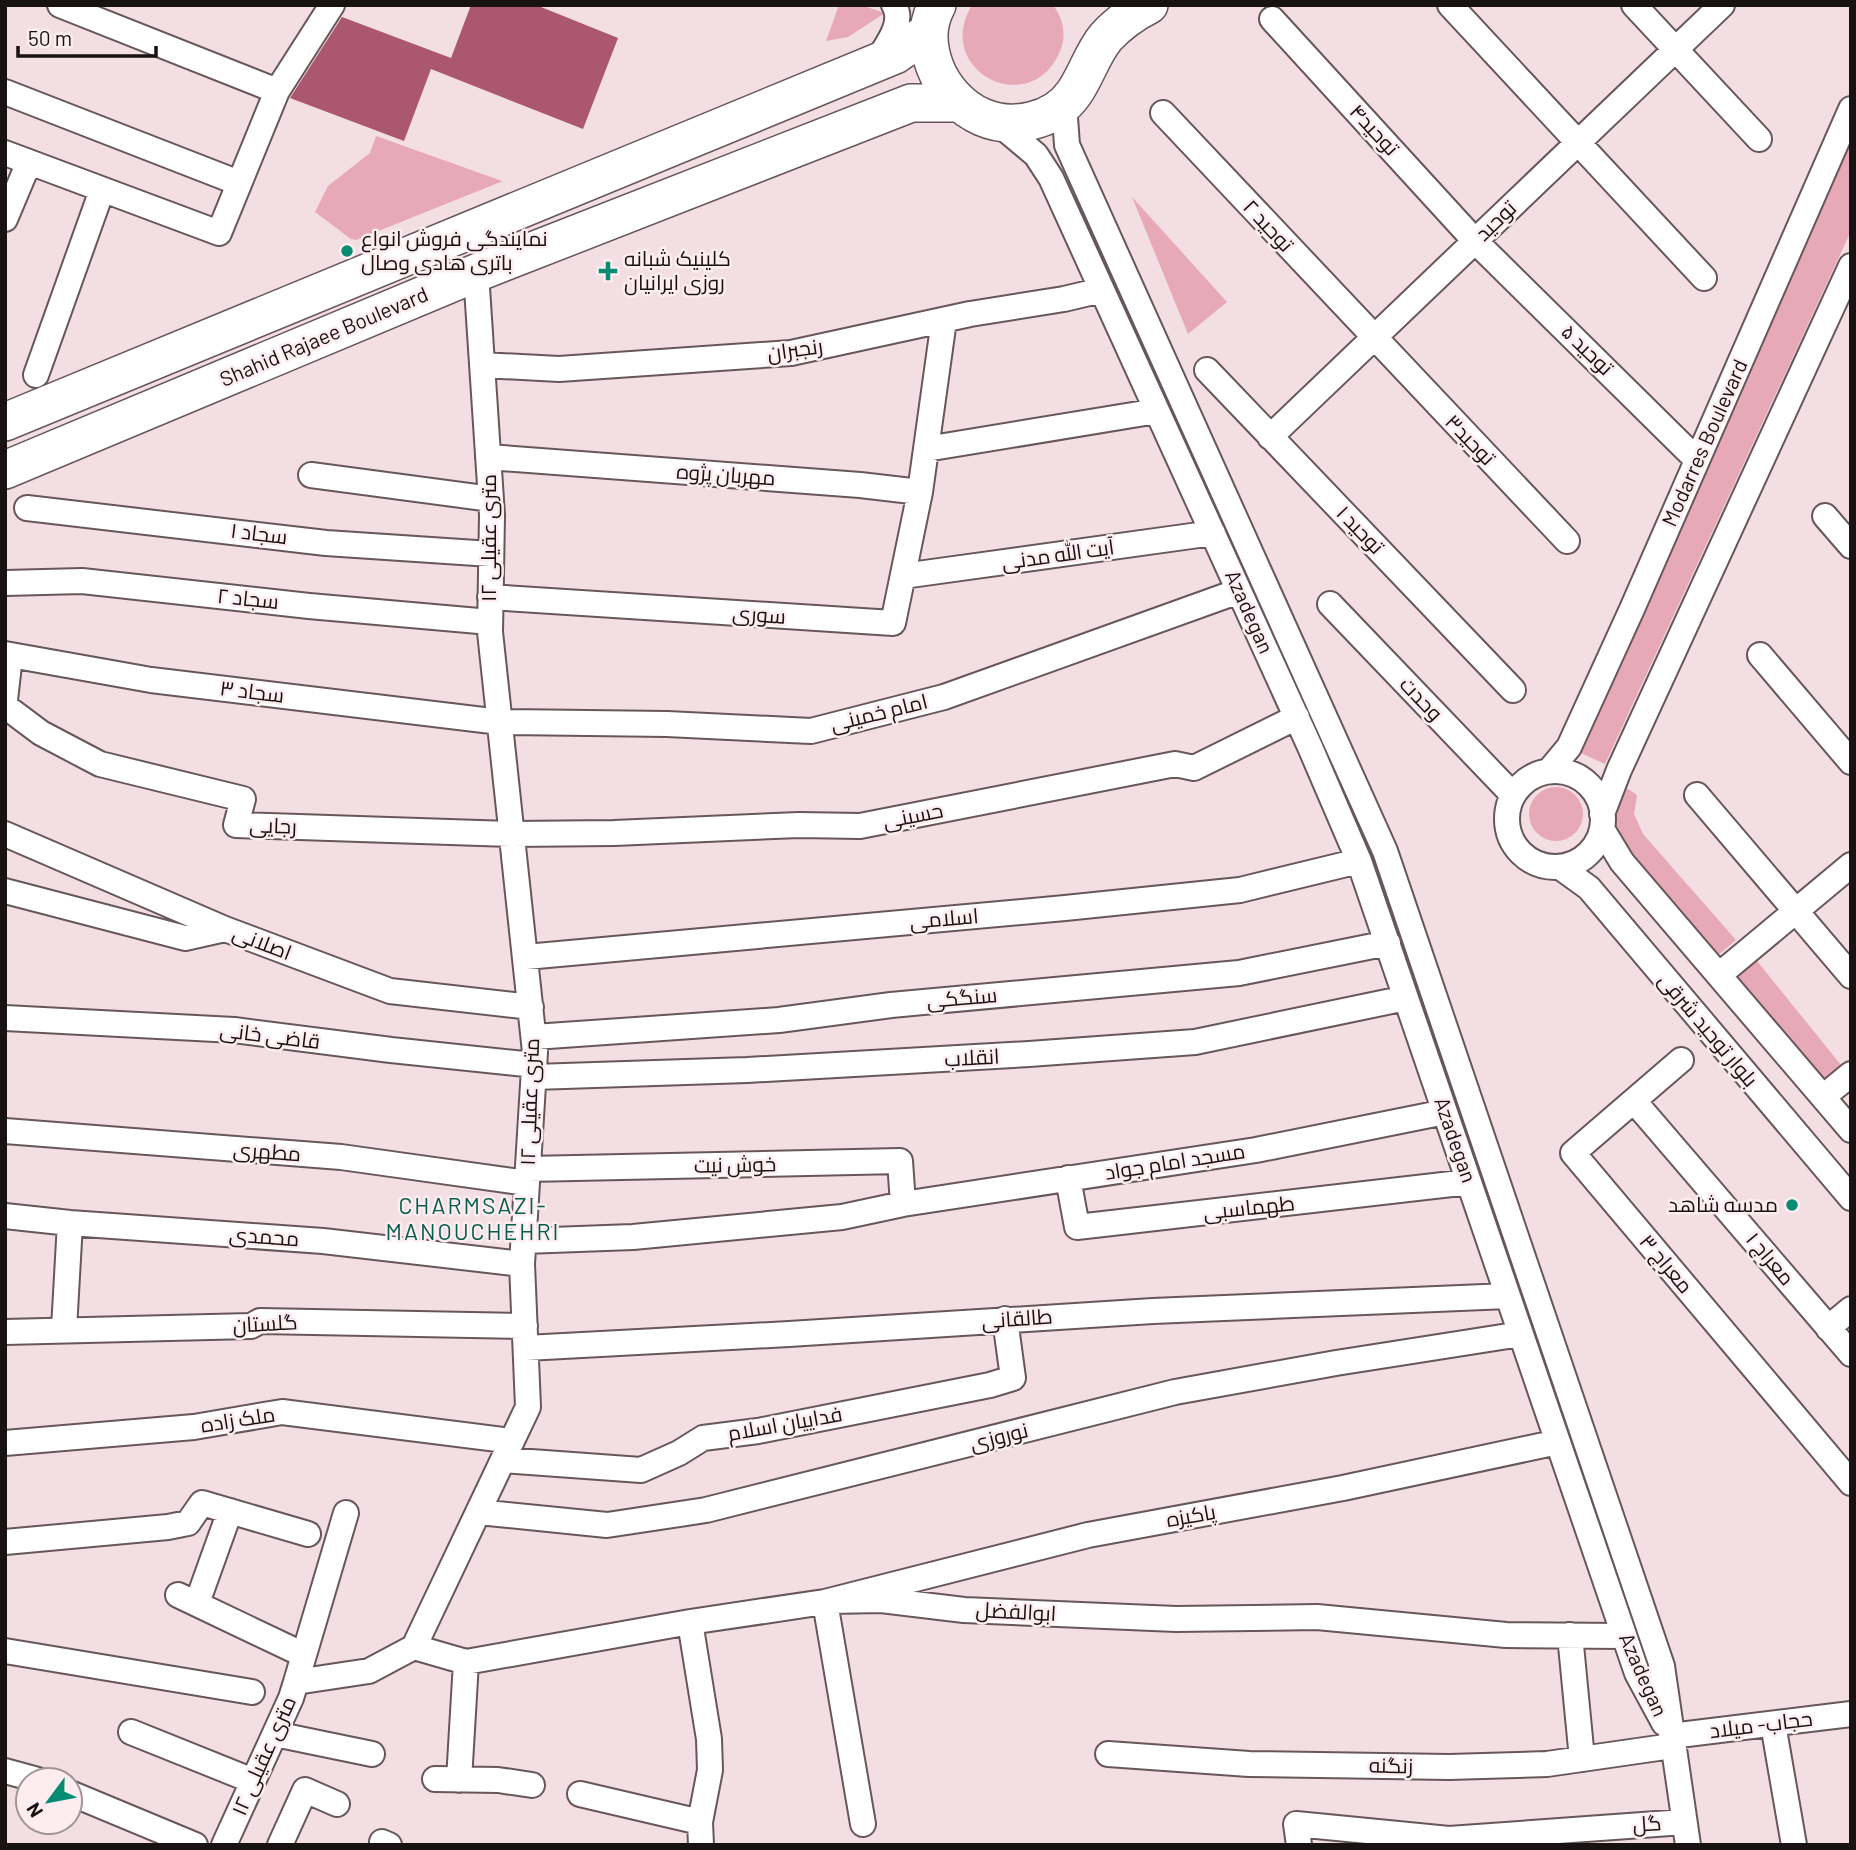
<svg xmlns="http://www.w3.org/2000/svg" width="1856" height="1850" font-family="Barlow,Cairo,sans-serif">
<rect width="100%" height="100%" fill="#f2dee3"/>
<!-- green -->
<path fill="#e7a8b7" d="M 839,5 L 861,5 L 885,13 L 848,37 L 826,41 Z
M 972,5 L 1053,5 C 1063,18 1067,36 1060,51 C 1031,121 932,71 972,5 Z
M 376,136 L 502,181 L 503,181 L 356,240 L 351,239 L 315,212 L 328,186 L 370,153 Z
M 1851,136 L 1851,231 L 1605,764 L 1574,750 Z
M 1132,197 L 1227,302 L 1188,334 Z
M1529 814a27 27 0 1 1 54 0a27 27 0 1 1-54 0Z
M 1628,789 L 1637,795 L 1634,814 L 1643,834 L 1736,940 L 1717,956 L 1635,865 L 1611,821 L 1618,791 Z
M 1757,961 L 1841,1065 L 1821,1081 L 1737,978 Z"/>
<!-- building -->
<path fill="#aa576f" d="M 471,5 L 536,5 L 618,38 L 583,129 L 431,69 L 404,141 L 290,98 L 342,17 L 451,58 Z"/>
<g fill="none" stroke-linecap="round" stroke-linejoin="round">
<defs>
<path id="minor" d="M 60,5 L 277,91
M 1450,5 L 1704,278
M 1634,5 L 1759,139
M 1272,19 L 1475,241 L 1697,460
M 877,61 C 886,46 905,23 894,5
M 5,92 L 239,183
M 1064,104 L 1067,145 L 1385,851 L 1662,1666 L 1688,1845
M 1163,113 L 1567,541
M 998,123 L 1036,155 L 1051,178 L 1310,747 L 1359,861 L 1637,1673 L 1664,1723
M 5,153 L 219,233 L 277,91 L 332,5
M 5,219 L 29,162
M 482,365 L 559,369 L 791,353 L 970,314 L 1064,299 L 1102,290
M 1207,370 L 1513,690
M 36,375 L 102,190
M 1270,437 L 1722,5
M 926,449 L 1157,411
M 488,457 L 860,485 L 920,492 L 944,320
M 311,475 L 491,499
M 27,508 L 326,543 L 491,554
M 1825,516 L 1851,546
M 903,576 L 1213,533
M 5,583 L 82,581 L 309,606 L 490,622
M 490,597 L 893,623 L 920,492
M 1330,604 L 1513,795
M 5,654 L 151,680 L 500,722 L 667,724 L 811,731 L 944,697 L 1239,591
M 1760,655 L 1851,762
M 5,700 L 10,656
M 5,706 L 41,733 L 100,764 L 243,799 L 236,825 L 512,834 L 614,833 L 799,825 L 860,826 L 1175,764 L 1194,768 L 1297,717
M 1549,771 L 1569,747 L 1632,609 L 1851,109
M1507 819a48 48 0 1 1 96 0a48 48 0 1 1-96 0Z
M 1697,795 L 1851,976
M 1602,814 L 1619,770 L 1851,266
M 1602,829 L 1622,862 L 1851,1130
M 5,834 L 225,929 L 390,991 L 531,1007
M 1560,867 L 1589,888 L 1851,1198
M 5,891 L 185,938 L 225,929
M 526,957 L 1065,908 L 1240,890 L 1359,861
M 1719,975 L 1851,865
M 5,1018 L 234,1030 L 391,1050 L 534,1065
M 534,1037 L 779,1020 L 891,1005 L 1239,973 L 1388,943
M 1681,1060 L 1573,1153 L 1851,1483
M 534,1077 L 747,1070 L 1029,1054 L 1195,1042 L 1406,998
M 1823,1097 L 1851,1074
M 1634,1101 L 1851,1354
M 5,1131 L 341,1157 L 527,1183
M 528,1169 L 900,1161 L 903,1204
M 1068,1178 L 1077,1227 L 1469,1182
M 5,1216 L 70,1223 L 323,1241 L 522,1264
M 524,1241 L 633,1237 L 842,1217 L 903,1204 L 1256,1150 L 1445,1112
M 1828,1328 L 1851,1309
M 64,1329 L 70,1223
M 5,1332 L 251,1326 L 260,1321 L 525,1326
M 526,1348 L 789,1334 L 1153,1311 L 1508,1296
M 5,1443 L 194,1427 L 282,1412 L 512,1441
M 503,1460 L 641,1470 L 679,1453 L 703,1438 L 758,1431 L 990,1385 L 1013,1378 L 1005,1319
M 478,1512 L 607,1525 L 706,1510 L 1175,1392 L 1336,1363 L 1521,1334
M 5,1542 L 168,1527 L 188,1523 L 202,1503 L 308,1534
M 178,1595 L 304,1655
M 197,1603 L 230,1511
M 690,1622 L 709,1739 L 710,1770 L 700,1822 L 701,1845
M 1570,1635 L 1582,1759
M 414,1647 L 466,1662 L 690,1622 L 831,1601 L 881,1600 L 964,1610 L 1176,1619 L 1317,1617 L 1506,1635 L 1624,1636
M 5,1651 L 252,1692
M 296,1682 L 346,1513
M 1773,1724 L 1794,1845
M 131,1732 L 253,1781
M 275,1734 L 372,1754
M 1671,1736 L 1851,1714
M 1108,1754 L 1249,1764 L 1449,1767 L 1547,1764 L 1672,1746
M 5,1771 L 38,1780
M 435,1779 L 498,1780 L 532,1785
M 459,1780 L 466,1662
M 70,1793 L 195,1845
M 580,1794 L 700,1822
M 863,1824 L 825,1602 L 1088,1535 L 1343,1488 L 1558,1442
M 382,1842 L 389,1845
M 224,1845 L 291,1698 L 296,1682 L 369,1671 L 414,1647 L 528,1407 L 522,1264 L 535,1052 L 490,632 L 492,515 L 476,273
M 280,1845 L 305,1790 L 337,1804
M 1299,1845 L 1296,1824 L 1449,1839 L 1684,1822"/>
<path id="highway" d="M 937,5 C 926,25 927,46 935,67 C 943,88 961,108 982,117 C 1012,130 1054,122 1074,93 C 1086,76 1092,54 1106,37 C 1118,24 1133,13 1149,5
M 5,422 L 895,55 L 928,32
M 5,470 L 476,273 L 911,103 L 959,103"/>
</defs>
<!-- minor casing -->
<use href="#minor" stroke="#67575b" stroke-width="28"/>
<!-- highway casing -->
<use href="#highway" stroke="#67575b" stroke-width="40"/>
<!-- minor -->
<use href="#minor" stroke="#fff" stroke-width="24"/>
<!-- highway -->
<use href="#highway" stroke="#fff" stroke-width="37"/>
</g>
<!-- markers -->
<g fill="#058c72" stroke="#fdedf0" stroke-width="2.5">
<circle cx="347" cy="251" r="7"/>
<path d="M604.5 260.5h7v7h7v7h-7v7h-7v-7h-7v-7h7z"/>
<circle cx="1792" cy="1205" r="7"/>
</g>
<g text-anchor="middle" stroke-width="5" stroke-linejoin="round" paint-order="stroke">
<!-- street labels -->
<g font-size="21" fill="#181213" stroke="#fdedf0">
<text transform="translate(1374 130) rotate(47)" y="7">توحید۴</text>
<text transform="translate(1496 221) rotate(-44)" y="7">توحید</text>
<text transform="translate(1268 226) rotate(47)" y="7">توحید ۲</text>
<text transform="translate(324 337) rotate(-23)" y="7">Shahid Rajaee Boulevard</text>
<text transform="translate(795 350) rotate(-8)" y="7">رنجبران</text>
<text transform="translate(1587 350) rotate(44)" y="7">توحید ۵</text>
<text transform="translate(1470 440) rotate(46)" y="7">توحید۳</text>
<text transform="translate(1705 443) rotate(-66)" y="7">Modarres Boulevard</text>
<text transform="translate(726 475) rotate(4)" y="7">مهربان پژوه</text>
<text transform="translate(1360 530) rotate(46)" y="7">توحید ۱</text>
<text transform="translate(259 534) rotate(7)" y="7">سجاد ۱</text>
<text transform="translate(489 538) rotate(-90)" y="7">۱۲ متری عقیلی</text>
<text transform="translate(1058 555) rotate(-8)" y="7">آیت الله مدنی</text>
<text transform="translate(248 599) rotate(6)" y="7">سجاد ۲</text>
<text transform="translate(1249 612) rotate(66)" y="7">Azadegan</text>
<text transform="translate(759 615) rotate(4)" y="7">سوری</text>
<text transform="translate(252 692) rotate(7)" y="7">سجاد ۳</text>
<text transform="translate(1421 699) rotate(46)" y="7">وحدت</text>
<text transform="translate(879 713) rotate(-14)" y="7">امام خمینی</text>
<text transform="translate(913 816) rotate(-11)" y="7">حسینی</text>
<text transform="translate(273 826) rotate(2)" y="7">رجایی</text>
<text transform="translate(944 919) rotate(-5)" y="7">اسلامی</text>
<text transform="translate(262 943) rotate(21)" y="7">اصلانی</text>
<text transform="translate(962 998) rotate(-5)" y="7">سنگکی</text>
<text transform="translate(1708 1030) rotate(50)" y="7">بلوار توحید شرقی</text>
<text transform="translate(270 1036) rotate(7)" y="7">قاضی خانی</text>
<text transform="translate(972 1058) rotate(-3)" y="7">انقلاب</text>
<text transform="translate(530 1102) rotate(-88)" y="7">۱۲ متری عقیلی</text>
<text transform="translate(1455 1140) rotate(71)" y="7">Azadegan</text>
<text transform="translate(267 1152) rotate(4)" y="7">مطهری</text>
<text transform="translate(1175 1162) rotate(-9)" y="7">مسجد امام جواد</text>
<text transform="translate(735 1165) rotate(-1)" y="7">خوش نیت</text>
<text transform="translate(1249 1208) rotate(-6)" y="7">طهماسبی</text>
<text transform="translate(264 1237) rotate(4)" y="7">محمدی</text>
<text transform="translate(1770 1259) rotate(50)" y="7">معراج ۱</text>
<text transform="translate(1666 1264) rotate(50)" y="7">معراج ۳</text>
<text transform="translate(1017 1319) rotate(-4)" y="7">طالقانی</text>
<text transform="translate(265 1324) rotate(-3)" y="7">گلستان</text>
<text transform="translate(238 1420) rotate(-9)" y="7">ملک زاده</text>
<text transform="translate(785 1424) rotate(-10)" y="7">فداییان اسلام</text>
<text transform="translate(999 1437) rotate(-14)" y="7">نوروزی</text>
<text transform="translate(1191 1516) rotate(-10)" y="7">پاکیزه</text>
<text transform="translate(1016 1612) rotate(3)" y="7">ابوالفضل</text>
<text transform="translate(1643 1675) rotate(66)" y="7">Azadegan</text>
<text transform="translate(1761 1725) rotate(-7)" y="7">حجاب- میلاد</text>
<text transform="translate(264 1756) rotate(-66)" y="7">۱۲ متری عقیلی</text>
<text transform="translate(1391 1766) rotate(1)" y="7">زنگنه</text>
<text transform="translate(1647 1824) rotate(-4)" y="7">گل</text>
</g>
<!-- poi labels -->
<g font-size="21" fill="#181213" stroke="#fdedf0" text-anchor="start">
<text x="361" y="246">نمایندگی فروش انواع<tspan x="361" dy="24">باتری هادی وصال</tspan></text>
<text x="624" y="266">کلینیک شبانه<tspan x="624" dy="24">روزی ایرانیان</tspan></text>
<text x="1778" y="1212" text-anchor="end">مدسه شاهد</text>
</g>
<!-- neighbourhood labels -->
<g font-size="23" letter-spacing="2" fill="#055d4b" stroke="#fdedf0">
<text x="473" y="1214">CHARMSAZI-<tspan x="473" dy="26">MANOUCHEHRI</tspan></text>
</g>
</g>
<!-- border -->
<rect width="1856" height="1850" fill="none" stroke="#181213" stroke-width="14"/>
<!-- north arrow -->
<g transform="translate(49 1801) rotate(238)"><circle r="33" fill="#fdedf0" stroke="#a19598" stroke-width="2"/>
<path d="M0-5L12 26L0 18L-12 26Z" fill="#058c72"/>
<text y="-10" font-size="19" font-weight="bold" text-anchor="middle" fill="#181213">N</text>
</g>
<!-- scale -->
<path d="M18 46v10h138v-10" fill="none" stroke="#181213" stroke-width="3.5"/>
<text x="28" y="46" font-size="21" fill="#181213" stroke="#fdedf0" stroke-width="5" paint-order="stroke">50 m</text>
</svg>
